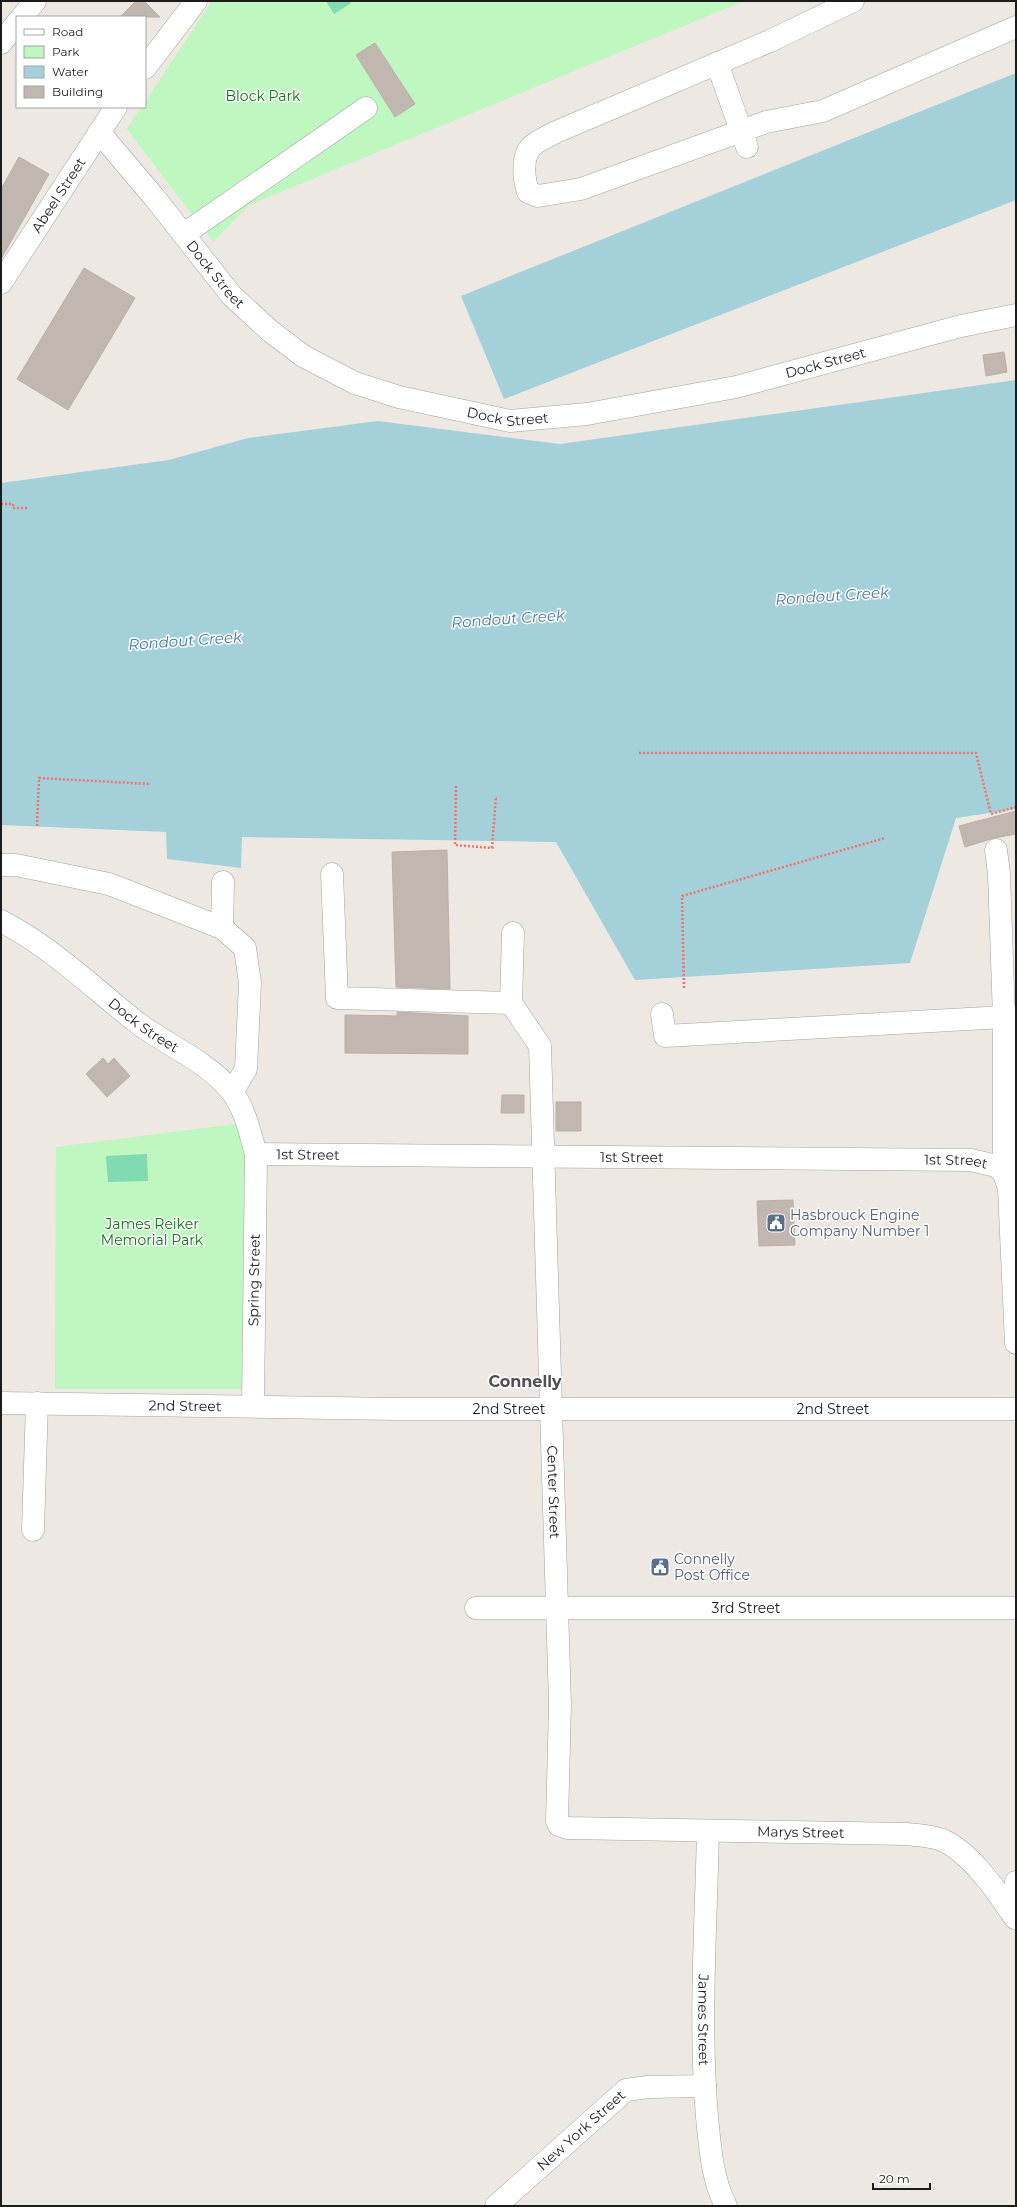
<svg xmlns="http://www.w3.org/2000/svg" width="1017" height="2207" font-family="Montserrat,sans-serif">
<rect width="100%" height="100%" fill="#ede8e1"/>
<!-- park -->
<path fill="#bef7bf" d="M 212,1 L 744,1 L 249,205 L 213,242 L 127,129 L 141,107 L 145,107 L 145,102 Z
M 236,1124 L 250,1160 L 243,1389 L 55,1389 L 56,1147 Z"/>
<!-- pitch -->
<path fill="#81dab2" d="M 326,1 L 349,1 L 351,3 L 334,14 Z
M 147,1154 L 148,1181 L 108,1182 L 106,1156 Z"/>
<!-- water -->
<path fill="#a3d0d9" d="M 1016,73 L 1016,200 L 504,399 L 461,296 Z
M 1016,380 L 1016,809 L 956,818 L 910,963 L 635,980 L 556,842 L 242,837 L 241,868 L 167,859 L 166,832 L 1,825 L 1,483 L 169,460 L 248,438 L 378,421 L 560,444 Z"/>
<!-- building -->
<path fill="#c1b7b1" stroke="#bdaea4" d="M 136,1 L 144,1 L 160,17 L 120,17 Z
M 375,43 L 415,104 L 395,117 L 356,55 Z
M 19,157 L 49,174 L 1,259 L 1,189 Z
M 84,268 L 135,298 L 68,410 L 17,379 Z
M 1004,352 L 1007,372 L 986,376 L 983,355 Z
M 1016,811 L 1016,834 L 994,838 L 965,847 L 959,826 Z
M 447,850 L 450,989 L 396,987 L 392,852 Z
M 397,1012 L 468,1016 L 468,1054 L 345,1053 L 345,1015 L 397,1016 Z
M 103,1058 L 108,1064 L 114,1058 L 130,1076 L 107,1097 L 86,1074 Z
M 502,1095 L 524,1095 L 524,1113 L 501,1113 Z
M 556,1102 L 581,1102 L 581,1131 L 556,1131 Z
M 793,1200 L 795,1245 L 759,1246 L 757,1201 Z"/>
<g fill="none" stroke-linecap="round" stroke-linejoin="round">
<defs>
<g id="minor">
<path d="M 853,1 L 770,41 L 556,132 C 549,136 537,141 531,147 C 521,158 524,179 528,192 L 538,196 L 581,189 L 766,122 L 823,111 L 1016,27"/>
<path d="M 22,17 L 35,1"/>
<path d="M 1,43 L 17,23"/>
<path d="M 717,63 L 747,147"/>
<path d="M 145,68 L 196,1"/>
<path id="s1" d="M 99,132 L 154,197 L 232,296 L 269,330 L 303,356 L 355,383 L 399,397 L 510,421 L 587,414 L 736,387 L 961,326 L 1016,315"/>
<path d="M 184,234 L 366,108"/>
<path id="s2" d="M 1,283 L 116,107"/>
<path d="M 996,850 L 999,874 L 1004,1017 L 1016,1018"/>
<path d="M 1,865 L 16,865 L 109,884 L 222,928 L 245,948 L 250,983 L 246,1069 L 232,1092"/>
<path d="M 332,874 L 337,998 L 511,1003"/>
<path id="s3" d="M 1,921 C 52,947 94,989 139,1024 C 167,1045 210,1063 232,1092 C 245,1109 250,1133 256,1154 L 253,1406"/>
<path d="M 222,928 L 223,882"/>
<path id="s4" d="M 513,933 L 511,1003 L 540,1046 L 560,1705 L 557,1821 L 559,1825 L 568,1828 L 906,1834 C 917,1835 930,1836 940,1839 C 969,1851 994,1887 1011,1912"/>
<path d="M 662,1014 L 665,1036 L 1004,1017 L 1004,1173 L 1009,1189 L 1016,1343"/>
<path id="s5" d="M 256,1154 C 494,1157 732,1157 971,1160 L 996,1166 L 1004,1173"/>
<path id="s6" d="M 1,1403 L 397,1409 L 1016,1409"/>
<path d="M 33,1530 L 37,1403"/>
<path id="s7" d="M 476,1608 L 1016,1608"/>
<path id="s8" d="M 708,1831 C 706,1926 699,2022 707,2117 C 710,2147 712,2179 726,2206"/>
<path d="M 1015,1918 L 1011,1912 L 1016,1882"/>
<path id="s9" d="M 496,2206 L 626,2090 L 648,2087 L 705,2086"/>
</g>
</defs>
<!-- minor casing -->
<use href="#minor" stroke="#a2a2a2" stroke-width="23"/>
<!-- path -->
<path stroke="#f4716b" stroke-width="2.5" stroke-dasharray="2 2" stroke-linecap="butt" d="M 1,504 L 13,504 L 13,508 L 29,508
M 639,753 L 976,753 L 991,814 L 1016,807
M 456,786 L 455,845 L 492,848 L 496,796
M 37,826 L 39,778 L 151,784
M 684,988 L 682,896 L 885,838"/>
<!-- minor -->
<use href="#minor" stroke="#fff" stroke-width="22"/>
</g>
<!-- icons -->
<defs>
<symbol id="civic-square" viewBox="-11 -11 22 22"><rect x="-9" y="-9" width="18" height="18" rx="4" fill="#5c6f8a" stroke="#fff"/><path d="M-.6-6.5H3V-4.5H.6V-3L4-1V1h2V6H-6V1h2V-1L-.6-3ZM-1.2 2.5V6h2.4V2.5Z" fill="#fff"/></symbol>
</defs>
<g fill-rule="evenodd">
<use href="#civic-square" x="765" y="1212" width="22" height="22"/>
<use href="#civic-square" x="649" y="1556" width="22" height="22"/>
</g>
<g text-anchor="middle" stroke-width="3" stroke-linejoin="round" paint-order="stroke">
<!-- park labels -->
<g font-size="14" fill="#0f7412" stroke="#fff">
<text x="263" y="101">Block Park</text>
<text x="152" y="1229">James Reiker<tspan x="152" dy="16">Memorial Park</tspan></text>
</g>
<!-- street labels -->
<g font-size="14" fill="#1b1b1b" stroke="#fff">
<text dy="5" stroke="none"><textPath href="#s2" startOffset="105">Abeel Street</textPath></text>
<text dy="5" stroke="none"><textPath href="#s1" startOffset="184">Dock Street</textPath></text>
<text dy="5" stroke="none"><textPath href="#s1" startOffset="844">Dock Street</textPath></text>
<text dy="5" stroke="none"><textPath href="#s1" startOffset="520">Dock Street</textPath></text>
<text dy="5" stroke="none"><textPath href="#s3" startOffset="177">Dock Street</textPath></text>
<text dy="5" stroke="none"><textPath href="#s5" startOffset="52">1st Street</textPath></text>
<text dy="5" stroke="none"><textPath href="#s5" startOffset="376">1st Street</textPath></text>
<text dy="5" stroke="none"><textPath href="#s5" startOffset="700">1st Street</textPath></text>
<text transform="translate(254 1280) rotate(-89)" y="5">Spring Street</text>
<text dy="5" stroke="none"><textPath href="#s6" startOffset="184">2nd Street</textPath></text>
<text dy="5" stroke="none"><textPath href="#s6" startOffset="508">2nd Street</textPath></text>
<text dy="5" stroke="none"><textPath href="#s6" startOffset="832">2nd Street</textPath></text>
<text dy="5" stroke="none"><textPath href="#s4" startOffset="568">Center Street</textPath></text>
<text dy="5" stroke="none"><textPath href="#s7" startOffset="270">3rd Street</textPath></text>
<text dy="5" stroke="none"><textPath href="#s4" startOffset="1144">Marys Street</textPath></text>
<text dy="5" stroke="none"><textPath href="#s8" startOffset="189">James Street</textPath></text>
<text dy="5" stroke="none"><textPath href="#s9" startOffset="114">New York Street</textPath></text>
</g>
<!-- service labels -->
<g font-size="14" fill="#4e5e75" stroke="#fff" text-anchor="start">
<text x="790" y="1220">Hasbrouck Engine<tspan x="790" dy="16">Company Number 1</tspan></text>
<text x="674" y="1564">Connelly<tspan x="674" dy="16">Post Office</tspan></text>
</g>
<!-- water labels -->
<g font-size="15" font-style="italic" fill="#497a9f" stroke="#fff">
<text transform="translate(832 596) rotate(-4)" y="5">Rondout Creek</text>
<text transform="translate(508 619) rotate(-4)" y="5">Rondout Creek</text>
<text transform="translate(185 641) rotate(-4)" y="5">Rondout Creek</text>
</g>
<!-- quarter labels -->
<g font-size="16" font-weight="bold" fill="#4e4e4e" stroke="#fff">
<text x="525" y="1387">Connelly</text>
</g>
</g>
<!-- border -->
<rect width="1017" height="2207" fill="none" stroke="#1b1b1b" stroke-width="4"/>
<!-- legend -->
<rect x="16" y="16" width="130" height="92" fill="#ffffff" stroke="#a4a4a4"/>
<rect x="24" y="29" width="20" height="6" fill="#ffffff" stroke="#a4a4a4"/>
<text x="52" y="36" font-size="12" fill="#1b1b1b">Road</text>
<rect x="24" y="46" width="20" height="12" fill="#bef7bf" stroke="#a4a4a4"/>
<text x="52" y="56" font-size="12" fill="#1b1b1b">Park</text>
<rect x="24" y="66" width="20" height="12" fill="#a3d0d9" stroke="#a4a4a4"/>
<text x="52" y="76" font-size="12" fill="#1b1b1b">Water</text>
<rect x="24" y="86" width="20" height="12" fill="#c1b7b1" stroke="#a4a4a4"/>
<text x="52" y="96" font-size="12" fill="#1b1b1b">Building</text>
<!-- scale -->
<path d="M873 2183v6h57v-6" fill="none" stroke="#1b1b1b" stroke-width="2"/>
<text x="879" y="2183" font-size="12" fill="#1b1b1b" stroke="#ffffff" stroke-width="3" paint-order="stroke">20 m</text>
</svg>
